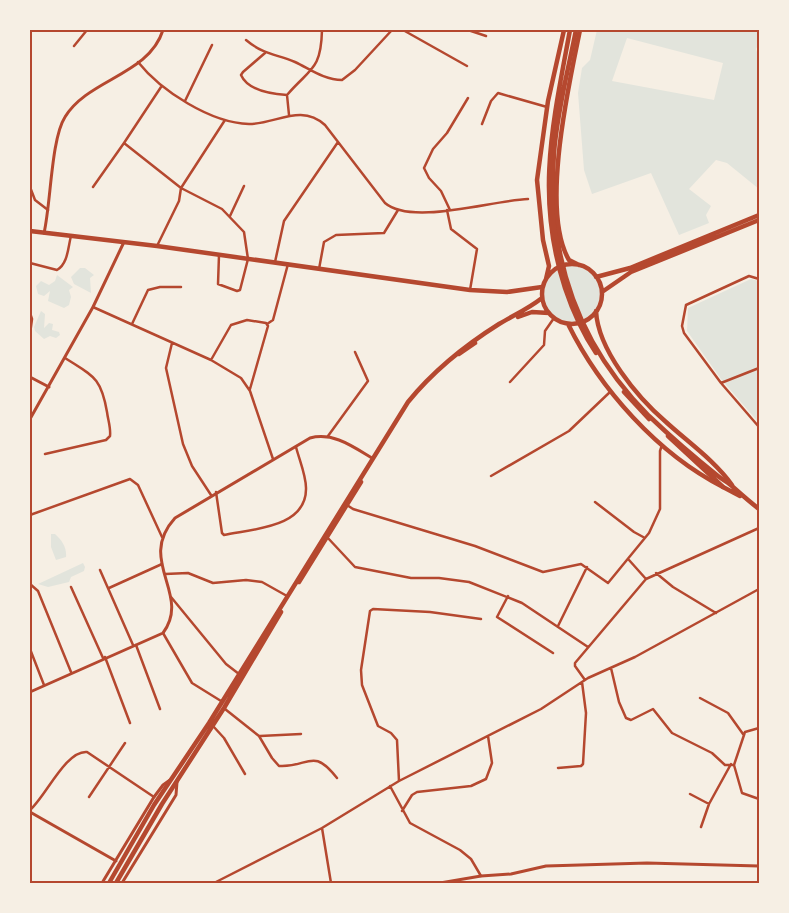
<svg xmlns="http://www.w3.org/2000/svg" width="789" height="913" font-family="Overpass,sans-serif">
<rect width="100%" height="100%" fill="#f6efe4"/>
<!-- green -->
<path fill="#e2e4dc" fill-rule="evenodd" d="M 597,30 L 759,30 L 759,43 L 756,49 L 759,58 L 759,189 L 727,163 L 716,160 L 689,189 L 711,206 L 706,215 L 709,223 L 679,235 L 651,173 L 592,194 L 584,170 L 578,93 L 582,68 L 590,60 ZM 627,38 L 723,63 L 714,100 L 612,81 Z
M544 294a28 28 0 1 1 56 0a28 28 0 1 1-56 0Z
M 80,268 L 85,268 L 94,275 L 90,278 L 91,293 L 74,284 L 71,277 Z
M 57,275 L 73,287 L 69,290 L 71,297 L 69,305 L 64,308 L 48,301 L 50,291 L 44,296 L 38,294 L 36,286 L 41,281 L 49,285 L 55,281 Z
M 751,279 L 759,281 L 759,423 L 721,379 L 687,331 L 688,308 Z
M 41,311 L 45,314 L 44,328 L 49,323 L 53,324 L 52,330 L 59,332 L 60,335 L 56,338 L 50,336 L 44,339 L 35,331 L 34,327 Z
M 51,534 L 55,534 C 62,540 67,548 66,557 L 56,560 L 51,547 Z
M 83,563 L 85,567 L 84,571 L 71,577 L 69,582 L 48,587 L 38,584 Z"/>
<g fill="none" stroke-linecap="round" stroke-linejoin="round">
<!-- minor -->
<path stroke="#b5482f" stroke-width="2.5" d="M 403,30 L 467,66
M 468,30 L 486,36
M 246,40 C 264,55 276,54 295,62 C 310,69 324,80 342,80 L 355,70 L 392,30
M 74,46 L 87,30
M 265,53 L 243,72 L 241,75 C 248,91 272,94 287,95
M 138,62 C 161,91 211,123 249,124 C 276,124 301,103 325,125 L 385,203 C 412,226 493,200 528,199
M 161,87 L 124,143 L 181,188 L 222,209 L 244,232 L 248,259 L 240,290 L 237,291 L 218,284 L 219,255
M 185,101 L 212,45
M 289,115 L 287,95 C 310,68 321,71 322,30
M 482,124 L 491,101 L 498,93 L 547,107
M 30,187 L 35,200 L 48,210
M 93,187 L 124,143
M 447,210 L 451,229 L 477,249 L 470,290
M 450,210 L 441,191 L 429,178 L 424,168 L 433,149 L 447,133 L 468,98
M 230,216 L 244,186
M 157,246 L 179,201 L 181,188 L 225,120
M 275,262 L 284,221 L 338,142
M 30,263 L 57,270 C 68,264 68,247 71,236
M 319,269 L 324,242 L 336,235 L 384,233 L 398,210
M 759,279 L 749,276 L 686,305 L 682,326 L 684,333 L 721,383 L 759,427
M 93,307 L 211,360 L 241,378 L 250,391 L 273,459
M 30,313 L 32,319 L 30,334
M 132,324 L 148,290 L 160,287 L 181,287
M 267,324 L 273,320 L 288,264
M 172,343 L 166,368 L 183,444 L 192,466 L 211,495
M 211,360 L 231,325 L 247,320 L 266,323 L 268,326 L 250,389
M 510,382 L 544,345 L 545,331 L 554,318
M 721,383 L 759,368
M 328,436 L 368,381 L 355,352
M 45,454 L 106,440 L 110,436 C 111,428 108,420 107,412 C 101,377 93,376 65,358
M 491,476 L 569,431 L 610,392
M 216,492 L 222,533 L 224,535 C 252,529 307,528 306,488 C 306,475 299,459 296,447
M 595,502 L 634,532 L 645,538
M 347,505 L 353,509 L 475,546 L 543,572 L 581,564 L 608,583 L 649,533 L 660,509 L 660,451 L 662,445
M 30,515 L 130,479 L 138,485 L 162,537
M 327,537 L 355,567 L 411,578 L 439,578 L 469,582 L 522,603 L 588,647
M 629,560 L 646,579
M 100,570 L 133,645
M 656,573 L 673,587 L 716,613
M 165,574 L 188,573 L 213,583 L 246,580 L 262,582 L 287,596
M 30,584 L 38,591 L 71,672
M 71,587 L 103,658
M 109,588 L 162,564
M 508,596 L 497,617 L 553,653
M 171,597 L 226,664 L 239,674
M 558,626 L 587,567
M 163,633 L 192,683 L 221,701
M 136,645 L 160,709
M 30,649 L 44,685
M 105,657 L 130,723
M 611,668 L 619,702 L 626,718 L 631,720 L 653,709 L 672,733 L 712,753 L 725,765 L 734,765
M 585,680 L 575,666 L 575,663 L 646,579 L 759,528
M 700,698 L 728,713 L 743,734
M 225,709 L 259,736 L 272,758 L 279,766 C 309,768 312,746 337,778
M 213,726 L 224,738 L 245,774
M 759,728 L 745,732 L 734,765 L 742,793 L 759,799
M 260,736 L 301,734
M 558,768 L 581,766 L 583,764 L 586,713 L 582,682
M 399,781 L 397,740 L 391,733 L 378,726 L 362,685 L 361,670 L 370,611 L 373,609 L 430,612 L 481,619
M 390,786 L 410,823 L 460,850 L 471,859 L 481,876
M 690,794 L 709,804 L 731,764
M 89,797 L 125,743
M 30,810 C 46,796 66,750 87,752 L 154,797
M 402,811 L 412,795 L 417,792 L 471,786 L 486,779 L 492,763 L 488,736
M 701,827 L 709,804
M 322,828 L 399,781 L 541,709 L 588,678 L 635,657 L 759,589
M 214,883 L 322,828 L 331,883
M 758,883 L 759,874"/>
<!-- tertiary -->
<path stroke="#b5482f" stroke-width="3" d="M 44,233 C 51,203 51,139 65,117 C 88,79 149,75 163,30
M 30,377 L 49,387
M 30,419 L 93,307 L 124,242
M 30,692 L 163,633 C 192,594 136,561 175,518 L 310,438 C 333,432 352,446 372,458
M 30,812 L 116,861
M 102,883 L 154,797 L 163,785 L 170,780
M 122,883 L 176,795 L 177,782
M 440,883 L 481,876 L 511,874 L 546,866 L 647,863 L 759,866"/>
<!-- primary -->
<path stroke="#b5482f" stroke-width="4.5" d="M 570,30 C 553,122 535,196 565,288 C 573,312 582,332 596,353
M 576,30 C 568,71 557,112 554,153 C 547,255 577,344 649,416 C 671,437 694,457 718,476 C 723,480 729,483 733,487 C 742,495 750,502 759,509
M 30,231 L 157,246 L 470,290 L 507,292 L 542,287
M 624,392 L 649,419
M 668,436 L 723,487 L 740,496"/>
<!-- trunk -->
<path stroke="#b5482f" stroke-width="4.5" d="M542 294a30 30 0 1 1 60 0a30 30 0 1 1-60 0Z
M 579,265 L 569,260 C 540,211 569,84 580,30
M 596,277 L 630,268 L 759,215
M 546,279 L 549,266 L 543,240 L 537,180 L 548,101 L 564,30
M 602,292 L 631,272 L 759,220
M 596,311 C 598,350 637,397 666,422 C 689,443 714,460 732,485
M 518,317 L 532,312 L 549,313
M 568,324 C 600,389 658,454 723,487
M 459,354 L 475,343
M 299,582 L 361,482
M 109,883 L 154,805 L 209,723 L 408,402 C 434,370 464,346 499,324 C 514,315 528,309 542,298
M 116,883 L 162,804 L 224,708 L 281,612"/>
</g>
<!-- border -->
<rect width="789" height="913" fill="none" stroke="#f6efe4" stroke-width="62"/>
<rect x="31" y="31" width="727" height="851" fill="none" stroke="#b5482f" stroke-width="2"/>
</svg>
